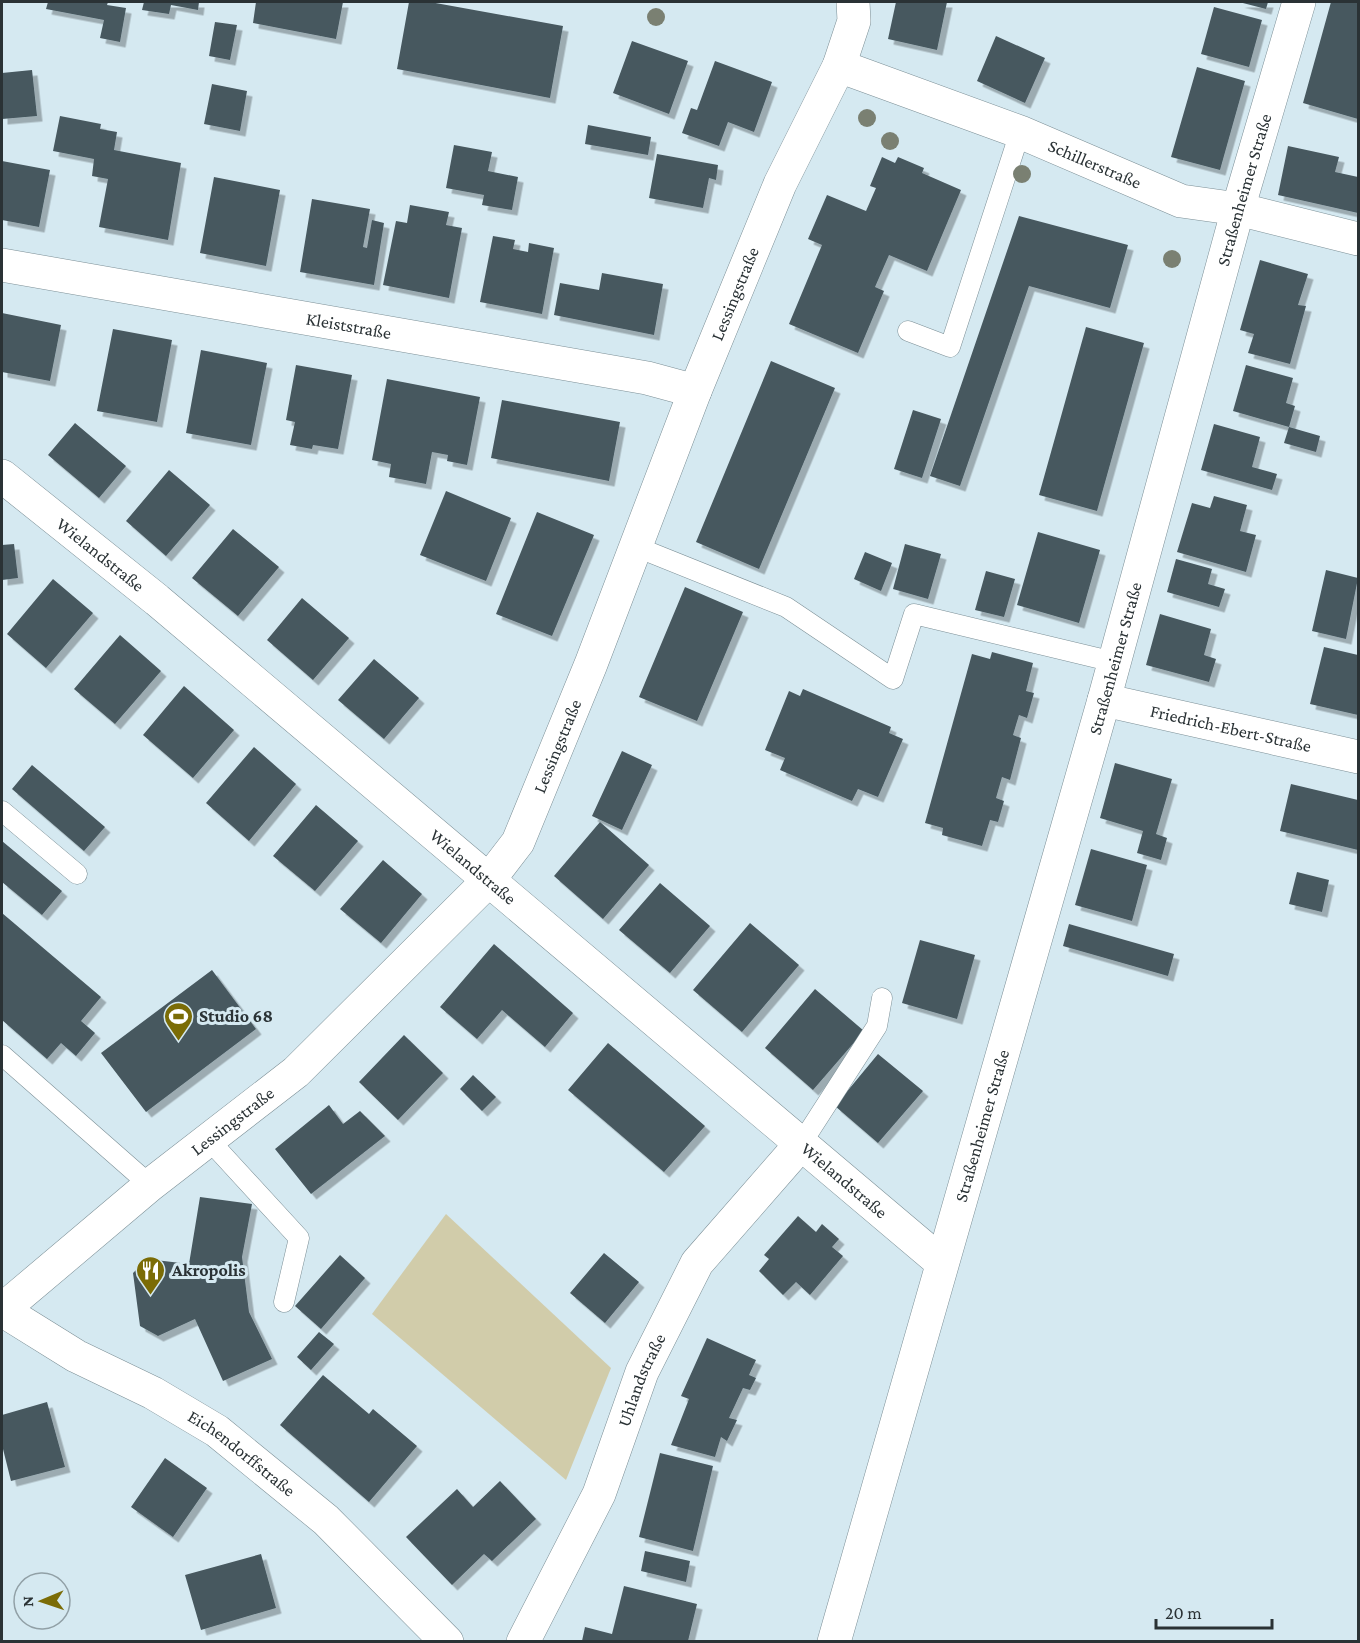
<svg xmlns="http://www.w3.org/2000/svg" width="1360" height="1643" font-family="'Crimson Pro',serif">
<defs>
<filter id="shadow"><feDropShadow dx="5.5" dy="5.5" stdDeviation="0" flood-color="#0004"/></filter>
</defs>
<rect width="100%" height="100%" fill="#d5e9f1"/>
<!-- green -->
<path fill="#d1ccaa" d="M 446,1214 L 611,1368 L 566,1480 L 372,1314 Z"/>
<!-- building -->
<path fill="#47585f" filter="url(#shadow)" d="M 48,2 L 108,2 L 107,5 L 126,8 L 120,42 L 100,38 L 104,20 L 46,9 Z
M 144,2 L 199,2 L 198,10 L 171,5 L 169,14 L 142,10 Z
M 256,2 L 343,2 L 336,39 L 253,23 Z
M 409,2 L 430,2 L 563,26 L 550,98 L 397,69 Z
M 896,2 L 947,2 L 937,50 L 888,39 Z
M 1239,2 L 1268,2 L 1266,9 Z
M 1331,2 L 1358,2 L 1358,119 L 1303,103 Z
M 1214,7 L 1262,20 L 1249,67 L 1201,54 Z
M 215,22 L 237,25 L 230,60 L 209,56 Z
M 996,36 L 1045,58 L 1025,103 L 977,81 Z
M 632,41 L 688,61 L 669,114 L 613,93 Z
M 715,61 L 772,82 L 754,132 L 728,122 L 719,146 L 682,133 L 691,108 L 697,110 Z
M 1197,67 L 1245,81 L 1220,170 L 1171,157 Z
M 32,70 L 37,116 L 2,119 L 2,73 Z
M 212,84 L 247,91 L 240,131 L 204,124 Z
M 60,116 L 101,124 L 100,129 L 117,132 L 114,150 L 181,163 L 168,240 L 99,227 L 108,179 L 92,176 L 94,159 L 53,151 Z
M 588,125 L 651,137 L 648,155 L 585,144 Z
M 454,145 L 492,152 L 488,171 L 518,177 L 512,210 L 482,205 L 484,195 L 446,188 Z
M 1288,146 L 1339,157 L 1335,172 L 1358,177 L 1358,213 L 1278,195 Z
M 657,154 L 718,165 L 716,180 L 709,178 L 703,208 L 649,198 Z
M 882,157 L 895,163 L 898,157 L 924,168 L 922,173 L 961,190 L 927,271 L 889,255 L 875,287 L 884,291 L 858,353 L 789,324 L 822,245 L 808,239 L 827,195 L 866,211 L 876,188 L 870,186 Z
M 2,161 L 50,170 L 39,227 L 2,220 Z
M 214,177 L 280,190 L 266,266 L 200,253 Z
M 312,199 L 370,209 L 363,247 L 367,248 L 372,220 L 384,223 L 374,285 L 300,272 Z
M 410,205 L 449,212 L 446,225 L 462,228 L 449,298 L 383,285 L 396,221 L 407,223 Z
M 1019,216 L 1128,245 L 1110,308 L 1029,286 L 960,486 L 930,476 Z
M 493,236 L 515,240 L 513,249 L 528,252 L 529,243 L 554,248 L 542,314 L 480,302 Z
M 1260,260 L 1308,274 L 1298,305 L 1306,306 L 1290,364 L 1248,353 L 1254,334 L 1240,330 Z
M 602,273 L 663,284 L 654,335 L 554,315 L 560,283 L 599,290 Z
M 2,313 L 61,325 L 50,381 L 2,372 Z
M 1086,327 L 1144,343 L 1097,511 L 1039,495 Z
M 113,329 L 172,340 L 157,422 L 97,411 Z
M 201,350 L 267,363 L 251,445 L 186,433 Z
M 771,361 L 835,388 L 759,569 L 696,542 Z
M 296,365 L 352,375 L 338,449 L 313,445 L 312,449 L 290,445 L 295,422 L 286,420 Z
M 1246,365 L 1293,378 L 1286,403 L 1295,406 L 1289,427 L 1233,411 Z
M 387,379 L 480,397 L 467,465 L 447,461 L 448,455 L 432,452 L 426,484 L 389,477 L 391,464 L 372,460 Z
M 502,400 L 620,422 L 609,481 L 491,458 Z
M 913,410 L 941,419 L 922,478 L 894,469 Z
M 75,423 L 126,466 L 99,498 L 48,455 Z
M 1214,424 L 1260,437 L 1252,467 L 1277,474 L 1272,490 L 1201,470 Z
M 1289,427 L 1320,436 L 1316,452 L 1284,443 Z
M 169,470 L 210,505 L 166,556 L 126,521 Z
M 446,491 L 511,518 L 486,581 L 420,555 Z
M 1214,496 L 1247,505 L 1240,531 L 1256,535 L 1246,572 L 1177,552 L 1192,503 L 1210,508 Z
M 537,512 L 594,535 L 552,636 L 496,614 Z
M 233,529 L 279,567 L 238,616 L 192,578 Z
M 1038,532 L 1100,550 L 1079,623 L 1017,605 Z
M 14,544 L 18,578 L 2,580 L 2,545 Z
M 905,544 L 941,554 L 928,599 L 893,589 Z
M 865,552 L 892,563 L 881,591 L 854,579 Z
M 1176,559 L 1212,569 L 1208,584 L 1225,589 L 1219,607 L 1167,592 Z
M 1326,570 L 1358,578 L 1346,639 L 1312,631 Z
M 986,571 L 1015,579 L 1004,617 L 975,610 Z
M 53,579 L 93,613 L 46,668 L 7,634 Z
M 685,587 L 743,612 L 697,721 L 639,697 Z
M 302,598 L 349,638 L 313,680 L 267,640 Z
M 1160,614 L 1211,629 L 1204,655 L 1216,659 L 1209,682 L 1146,665 Z
M 120,635 L 161,671 L 115,724 L 74,689 Z
M 1324,647 L 1358,655 L 1358,715 L 1310,704 Z
M 992,652 L 1033,663 L 1026,691 L 1034,693 L 1027,718 L 1019,715 L 1013,735 L 1021,738 L 1010,780 L 1002,777 L 996,798 L 1004,801 L 998,822 L 990,820 L 982,846 L 942,835 L 943,828 L 925,823 L 972,654 L 990,659 Z
M 374,659 L 419,698 L 384,739 L 338,700 Z
M 184,686 L 234,730 L 193,778 L 143,735 Z
M 803,689 L 891,727 L 889,733 L 903,739 L 878,797 L 858,789 L 852,801 L 780,770 L 785,758 L 765,750 L 789,691 L 800,696 Z
M 254,747 L 296,784 L 249,841 L 206,803 Z
M 622,751 L 652,765 L 622,830 L 592,816 Z
M 1115,763 L 1172,779 L 1156,834 L 1167,838 L 1161,860 L 1137,853 L 1143,831 L 1100,818 Z
M 32,765 L 105,827 L 84,851 L 12,789 Z
M 1291,784 L 1358,800 L 1358,850 L 1280,831 Z
M 316,805 L 358,841 L 315,891 L 273,856 Z
M 600,822 L 649,865 L 603,919 L 554,876 Z
M 2,841 L 62,891 L 42,915 L 2,882 Z
M 1091,849 L 1147,865 L 1132,921 L 1075,905 Z
M 383,860 L 422,894 L 381,943 L 340,909 Z
M 1297,872 L 1329,880 L 1322,912 L 1289,904 Z
M 660,883 L 710,926 L 670,973 L 619,930 Z
M 2,913 L 101,997 L 81,1021 L 95,1033 L 76,1056 L 61,1043 L 47,1059 L 2,1020 Z
M 750,923 L 799,965 L 742,1032 L 693,990 Z
M 1069,924 L 1174,954 L 1168,976 L 1063,946 Z
M 920,940 L 975,955 L 957,1019 L 902,1003 Z
M 494,944 L 573,1013 L 545,1047 L 502,1010 L 477,1039 L 440,1007 Z
M 212,970 L 256,1029 L 146,1112 L 101,1053 Z
M 815,989 L 864,1031 L 813,1090 L 765,1048 Z
M 404,1035 L 443,1073 L 398,1120 L 359,1082 Z
M 608,1043 L 705,1126 L 664,1172 L 568,1090 Z
M 878,1054 L 923,1091 L 878,1143 L 835,1106 Z
M 473,1075 L 496,1097 L 482,1111 L 460,1089 Z
M 329,1105 L 343,1124 L 360,1111 L 385,1136 L 311,1194 L 275,1149 Z
M 200,1197 L 252,1204 L 242,1257 L 249,1312 L 272,1359 L 223,1381 L 195,1319 L 158,1336 L 140,1326 L 133,1273 L 147,1259 L 189,1264 Z
M 798,1216 L 816,1232 L 822,1224 L 839,1239 L 832,1247 L 843,1256 L 810,1295 L 796,1282 L 783,1295 L 759,1271 L 769,1259 L 764,1255 Z
M 604,1253 L 639,1282 L 605,1323 L 570,1293 Z
M 340,1255 L 365,1278 L 321,1329 L 295,1306 Z
M 319,1332 L 334,1344 L 311,1370 L 297,1357 Z
M 707,1338 L 756,1360 L 749,1375 L 756,1378 L 750,1390 L 743,1388 L 729,1418 L 737,1420 L 727,1441 L 721,1437 L 715,1457 L 671,1445 L 689,1399 L 681,1396 Z
M 323,1375 L 369,1414 L 373,1409 L 417,1446 L 369,1502 L 280,1425 Z
M 47,1402 L 65,1467 L 11,1481 L 2,1445 L 2,1415 Z
M 660,1453 L 713,1466 L 693,1551 L 639,1537 Z
M 165,1458 L 207,1488 L 173,1537 L 131,1507 Z
M 500,1481 L 536,1519 L 492,1561 L 484,1554 L 452,1585 L 406,1537 L 457,1489 L 473,1507 Z
M 645,1551 L 690,1561 L 686,1582 L 641,1571 Z
M 261,1554 L 276,1608 L 201,1630 L 185,1575 Z
M 624,1586 L 697,1604 L 688,1641 L 582,1641 L 585,1627 L 612,1634 Z"/>
<g fill="none" stroke-linecap="round" stroke-linejoin="round">
<defs>
<path id="service" d="M 908,331 L 950,347 L 1020,132
M 634,546 L 786,607 L 893,679 L 914,614 L 1114,662
M 2,811 L 77,874
M 2,1055 L 150,1185
M 209,1140 L 299,1238 L 284,1302
M 801,1144 L 877,1026 L 882,998"/>
<g id="minor">
<path id="s1" d="M 839,66 L 1020,132 L 1181,201 L 1238,209 L 1358,239"/>
<path id="s2" d="M 2,265 L 647,378 L 695,391"/>
<path id="s3" d="M 2,476 L 157,600 L 941,1262"/>
<path id="s4" d="M 1104,700 L 1358,757"/>
<path id="s5" d="M 2,1310 L 150,1185 L 296,1072 L 488,881 L 518,842 L 591,664 L 695,391 L 780,184 L 839,66 L 854,21 L 853,2"/>
<path id="s6" d="M 2,1310 L 76,1356 L 153,1393 L 217,1431 L 326,1520 L 447,1642"/>
<path id="s7" d="M 523,1642 L 599,1494 L 642,1372 L 697,1263 L 801,1144"/>
</g>
<g id="tertiary">
<path id="s8" d="M 834,1642 L 1104,700 L 1238,209 L 1299,2"/>
</g>
</defs>
<!-- service casing -->
<use href="#service" stroke="#7c8f96" stroke-width="21"/>
<!-- minor casing -->
<use href="#minor" stroke="#7c8f96" stroke-width="34"/>
<!-- tertiary casing -->
<use href="#tertiary" stroke="#7c8f96" stroke-width="34"/>
<!-- service -->
<use href="#service" stroke="#fff" stroke-width="20"/>
<!-- minor -->
<use href="#minor" stroke="#fff" stroke-width="33"/>
<!-- tertiary -->
<use href="#tertiary" stroke="#fff" stroke-width="33"/>
</g>
<!-- trees -->
<g fill="#7a8072">
<circle cx="656" cy="17" r="9"/>
<circle cx="867" cy="118" r="9"/>
<circle cx="890" cy="141" r="9"/>
<circle cx="1022" cy="174" r="9"/>
<circle cx="1172" cy="259" r="9"/>
</g>
<!-- icons -->
<defs>
<symbol id="stadium-pin" viewBox="-11 -11 22 30"><path d="M0 17L-7.5 6A9.5 9.5 0 1 1 7.5 6Z" fill="#7b6c06" stroke="#d5e9f1"/><path d="M0-5a6.5 5 0 1 0 0 10a6.5 5 0 1 0 0-10ZM-3.5-1.8h7v3.6h-7Z" fill="#fff"/></symbol>
<symbol id="restaurant-pin" viewBox="-11 -11 22 30"><path d="M0 17L-7.5 6A9.5 9.5 0 1 1 7.5 6Z" fill="#7b6c06" stroke="#d5e9f1"/><path d="M-5-6h1v4h1v-4h1v4h1v-4h1v5L-1.5 .5V6h-2V.5L-5-1ZM5-6V6H3V1.5H1.5Q1.5-4 5-6Z" fill="#fff"/></symbol>
</defs>
<g fill-rule="evenodd">
<use href="#stadium-pin" x="162" y="1000" width="33" height="45"/>
<use href="#restaurant-pin" x="134" y="1254" width="33" height="45"/>
</g>
<g text-anchor="middle" stroke-width="6" stroke-linejoin="round" paint-order="stroke">
<!-- street labels -->
<g font-size="18" fill="#2a3235" stroke="#d5e9f1">
<text dy="6" stroke="none"><textPath href="#s1" startOffset="274">Schillerstraße</textPath></text>
<text dy="6" stroke="none"><textPath href="#s8" startOffset="1509">Straßenheimer Straße</textPath></text>
<text dy="6" stroke="none"><textPath href="#s5" startOffset="1288">Lessingstraße</textPath></text>
<text dy="6" stroke="none"><textPath href="#s2" startOffset="352">Kleiststraße</textPath></text>
<text dy="6" stroke="none"><textPath href="#s3" startOffset="126">Wielandstraße</textPath></text>
<text dy="6" stroke="none"><textPath href="#s8" startOffset="1023">Straßenheimer Straße</textPath></text>
<text dy="6" stroke="none"><textPath href="#s4" startOffset="130">Friedrich-Ebert-Straße</textPath></text>
<text dy="6" stroke="none"><textPath href="#s5" startOffset="802">Lessingstraße</textPath></text>
<text dy="6" stroke="none"><textPath href="#s3" startOffset="612">Wielandstraße</textPath></text>
<text dy="6" stroke="none"><textPath href="#s5" startOffset="298">Lessingstraße</textPath></text>
<text dy="6" stroke="none"><textPath href="#s8" startOffset="537">Straßenheimer Straße</textPath></text>
<text dy="6" stroke="none"><textPath href="#s3" startOffset="1098">Wielandstraße</textPath></text>
<text dy="6" stroke="none"><textPath href="#s7" startOffset="288">Uhlandstraße</textPath></text>
<text dy="6" stroke="none"><textPath href="#s6" startOffset="280">Eichendorffstraße</textPath></text>
</g>
<!-- poi labels -->
<g font-size="18" font-weight="bold" fill="#2a3235" stroke="#d5e9f1" text-anchor="start">
<text x="199" y="1022">Studio 68</text>
<text x="172" y="1276">Akropolis</text>
</g>
</g>
<!-- border -->
<rect width="1360" height="1643" fill="none" stroke="#2a3235" stroke-width="6"/>
<!-- north arrow -->
<g transform="translate(42 1601) rotate(268)"><circle r="28" fill="#d5e9f1" stroke="#91a0a6" stroke-width="1.5"/>
<path d="M0-4.5L10 22L0 15L-10 22Z" fill="#7b6c06"/>
<text y="-9" font-size="16" font-weight="bold" text-anchor="middle" fill="#2a3235">N</text>
</g>
<!-- scale -->
<path d="M1156 1619v9h116v-9" fill="none" stroke="#2a3235" stroke-width="3"/>
<text x="1165" y="1619" font-size="18" fill="#2a3235" stroke="#d5e9f1" stroke-width="4.5" paint-order="stroke">20 m</text>
</svg>
